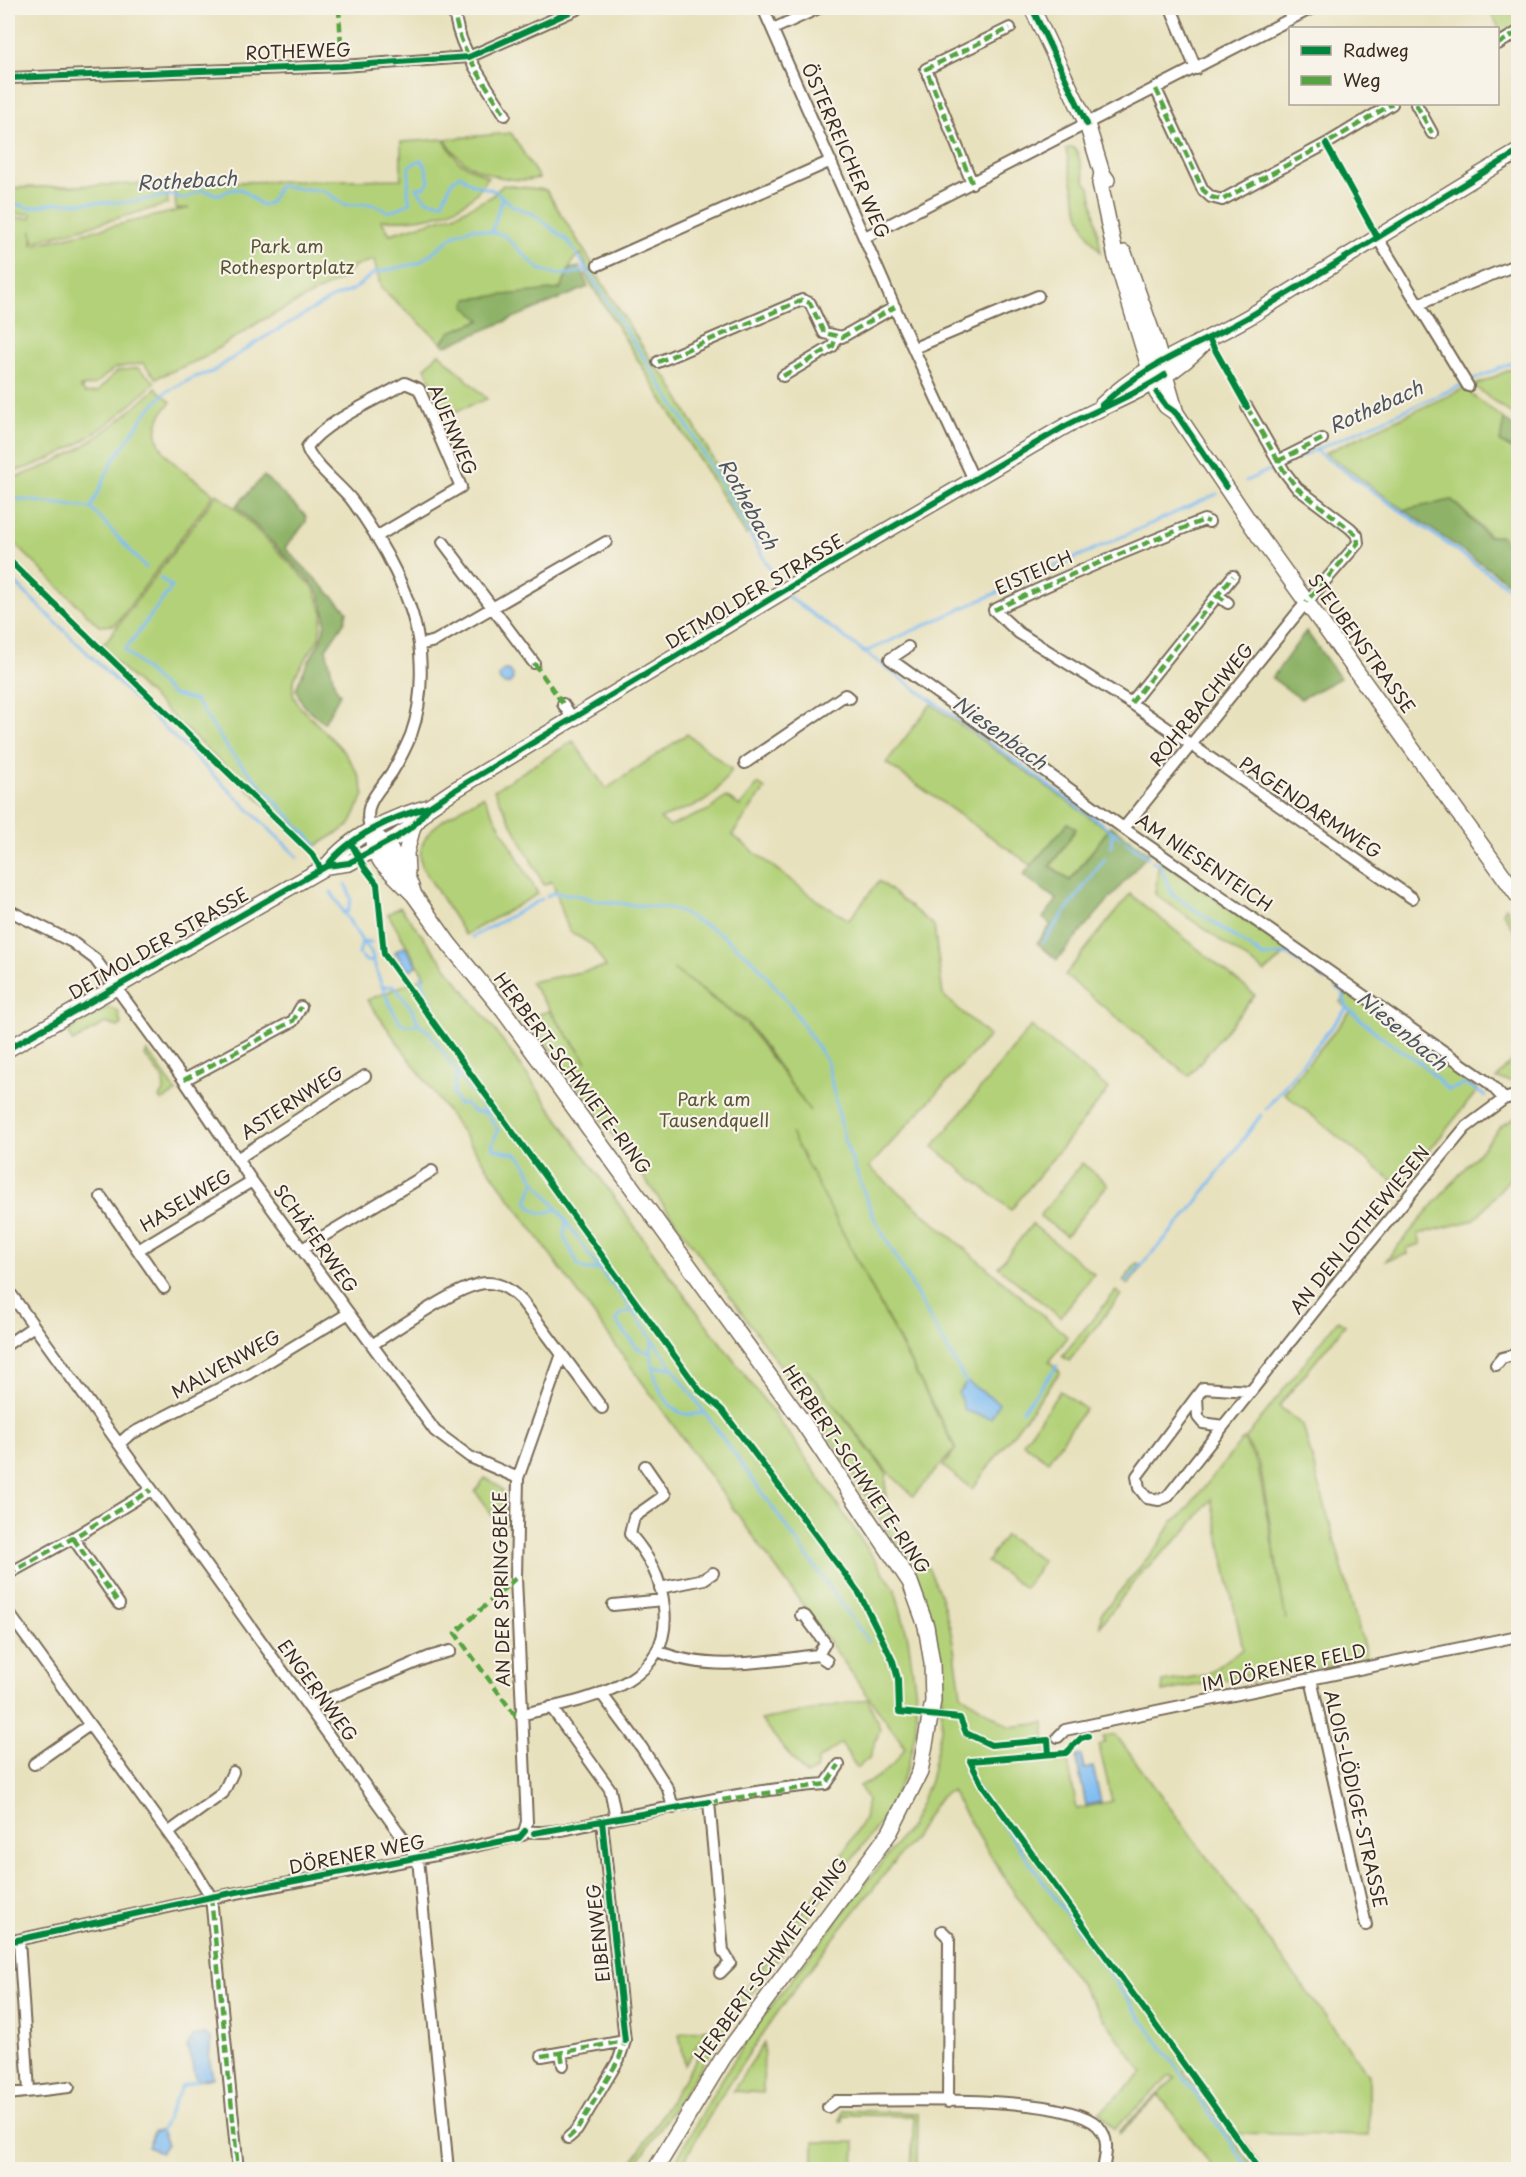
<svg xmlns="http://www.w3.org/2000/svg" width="1526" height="2177" font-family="'Playpen Sans',sans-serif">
<rect width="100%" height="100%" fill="#f7f3e8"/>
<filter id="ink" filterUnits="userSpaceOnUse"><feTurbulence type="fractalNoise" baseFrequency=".0167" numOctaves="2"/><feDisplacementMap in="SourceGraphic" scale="12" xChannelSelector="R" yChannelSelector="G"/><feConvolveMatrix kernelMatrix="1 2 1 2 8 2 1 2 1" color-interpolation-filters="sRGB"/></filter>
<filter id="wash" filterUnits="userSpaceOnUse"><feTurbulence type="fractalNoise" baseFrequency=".008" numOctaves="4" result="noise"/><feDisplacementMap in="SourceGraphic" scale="24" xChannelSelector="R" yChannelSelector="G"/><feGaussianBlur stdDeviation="1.35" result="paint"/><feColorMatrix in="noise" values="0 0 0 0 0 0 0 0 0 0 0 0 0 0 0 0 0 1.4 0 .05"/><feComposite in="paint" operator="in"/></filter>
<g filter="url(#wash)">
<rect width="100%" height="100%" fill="#e8e1bd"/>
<!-- green -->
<path fill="#b3d178" stroke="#777e4b" stroke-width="1.5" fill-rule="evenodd" d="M 1488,8 L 1518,8 L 1518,25 L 1502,33 Z
M 511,133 L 539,178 C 514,184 484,175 463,161 C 456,156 450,146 445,139 Z
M 443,139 L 459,162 L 488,177 C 468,215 421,222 381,220 L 390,234 L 454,215 L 491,197 L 503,185 L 546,190 L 595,268 L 589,271 L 581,254 L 574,259 L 560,289 L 450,332 L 442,343 L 381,288 L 374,260 L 354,266 L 340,280 L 259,322 L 203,358 L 156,378 L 143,363 L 115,368 L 94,385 L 80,387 L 85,393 L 97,392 L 117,371 L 138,368 L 155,382 C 113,424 66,459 8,473 L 8,218 L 31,218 L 31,214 L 8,214 L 8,188 L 166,183 L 168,204 L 33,242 L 32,230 L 32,245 L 189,208 L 176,209 L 174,183 L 401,179 L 401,142 Z
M 1073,147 L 1077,151 L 1086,183 L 1090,187 L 1101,252 C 1076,229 1073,181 1066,149 Z
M 594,270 L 654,365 L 668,379 L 753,530 L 746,535 L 585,274 Z
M 439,353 L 487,399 L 439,418 L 437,411 L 442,407 L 425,368 Z
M 1518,366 L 1518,419 L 1474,386 Z
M 1467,387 L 1472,395 L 1504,419 L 1500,442 L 1518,452 L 1518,556 L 1510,555 L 1452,500 L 1404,510 L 1325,453 Z
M 156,388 L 171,402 C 131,443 183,469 214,494 L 120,619 L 114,625 L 99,626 L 8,537 L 8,479 C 67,464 112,429 156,388 Z
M 217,494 L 235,508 L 313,587 L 323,612 L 319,638 L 298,671 L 293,683 L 293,695 L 299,706 L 340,747 L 351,762 L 360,778 L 364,795 L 349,826 L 311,849 L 101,648 Z
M 931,704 L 1108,830 L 1070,880 L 1051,866 L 1076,829 L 1068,823 L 1031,865 L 886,763 Z
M 687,734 L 732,770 L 714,794 L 703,802 L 660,819 L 670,826 L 709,810 L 726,797 L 740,806 L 758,784 L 765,789 L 732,835 L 818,901 L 849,920 L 879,881 L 934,926 L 943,995 L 989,1036 L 869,1167 L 1068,1337 L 1049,1361 L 1060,1372 L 972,1489 L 943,1466 L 956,1449 L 791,1133 L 955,1449 L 913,1496 L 885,1469 L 806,1369 L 887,1474 C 878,1524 911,1533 930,1572 C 950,1610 955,1652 961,1694 L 1010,1727 L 1044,1723 L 1047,1759 L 1067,1757 L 1077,1809 L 1112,1801 L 1099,1746 L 1105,1742 L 1103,1737 L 1116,1735 L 1369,2075 L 1369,2136 L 1238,2133 L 1263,2169 L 1189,2066 L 1184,2071 L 1255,2169 L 1214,2169 L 1159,2095 L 1119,2134 L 1118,2132 L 1175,2078 L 1170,2076 L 1114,2129 L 1100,2112 L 1143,2073 L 1005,1879 L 951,1791 C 933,1797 925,1824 913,1839 C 828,1944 742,2049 680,2169 L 671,2169 L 718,2086 L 755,2027 L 910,1826 L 930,1781 L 941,1729 L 942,1696 L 939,1663 L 933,1626 L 917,1578 L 815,1414 L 528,1018 L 549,1011 L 587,1062 L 530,982 L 606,967 L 592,945 L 569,931 L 552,881 L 544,885 L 494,790 L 573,741 L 606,789 ZM 673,969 L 747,1022 L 810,1111 L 746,1024 Z
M 483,796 L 538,894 L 465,935 L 422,867 C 411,829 456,813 483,796 Z
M 1159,860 L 1289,951 L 1265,972 L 1155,894 Z
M 1130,894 L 1255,995 L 1189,1076 L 1065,975 Z
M 400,907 L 495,1030 L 670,1276 L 787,1431 L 895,1589 L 908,1638 L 916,1695 L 916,1729 L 908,1766 L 895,1796 L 879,1824 L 742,2005 L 633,2169 L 628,2169 L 705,2045 L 829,1876 L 864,1819 L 867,1800 L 860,1786 C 881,1776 894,1768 905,1747 L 367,1000 L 425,977 L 388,914 Z
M 1506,907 L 1518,929 L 1518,938 L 1503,912 Z
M 1348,993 L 1478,1090 L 1400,1187 L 1284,1093 L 1351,1011 L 1340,1002 Z
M 108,1007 L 118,1011 L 121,1025 L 118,1027 L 105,1023 L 73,1042 L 67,1032 Z
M 1031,1026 L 1109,1089 L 1011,1210 L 933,1147 Z
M 147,1051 L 177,1092 L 161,1101 L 159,1097 L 164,1092 L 163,1079 L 145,1056 Z
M 1518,1053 L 1518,1082 L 1496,1079 Z
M 1518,1116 L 1518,1169 L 1474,1220 L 1418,1234 L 1421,1244 L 1407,1248 L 1408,1254 L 1386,1260 L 1501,1126 Z
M 1082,1163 L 1108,1184 L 1066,1236 L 1040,1216 Z
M 1032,1224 L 1094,1274 L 1060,1317 L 998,1267 Z
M 1137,1263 L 1142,1267 L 1128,1285 L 1123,1281 Z
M 1116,1291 L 1121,1295 L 1069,1361 L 1062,1356 Z
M 1338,1320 L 1345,1325 L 1279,1406 L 1303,1426 L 1367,1658 L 1250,1682 L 1248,1675 L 1162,1692 L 1163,1682 L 1205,1675 L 1243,1649 L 1211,1499 L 1186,1531 L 1140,1574 L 1100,1626 L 1101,1614 L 1160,1543 L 1173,1521 L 1181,1516 L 1243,1439 L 1258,1466 L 1286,1620 L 1260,1465 L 1245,1439 Z
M 1060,1391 L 1085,1409 L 1048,1461 L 1023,1443 Z
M 485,1478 C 510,1490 506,1498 508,1524 L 497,1522 L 475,1491 Z
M 1005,1535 L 1043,1561 L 1025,1588 L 987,1562 Z
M 868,1699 L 880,1729 L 870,1757 L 857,1768 L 841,1743 L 818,1760 L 816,1770 L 806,1775 L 761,1720 Z
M 708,2028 L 685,2065 L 679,2034 Z
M 764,2043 L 763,2093 L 733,2091 Z
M 843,2110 L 918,2113 L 917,2169 L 911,2169 L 914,2116 L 844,2115 L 843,2121 L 840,2121 Z
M 814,2142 L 855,2142 L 854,2169 L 814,2169 Z"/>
<!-- forest -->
<path fill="#8eb368" stroke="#646e43" stroke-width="1.5" d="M 580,267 L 588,287 L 446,346 L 442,343 L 450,332 L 481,320 L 465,307 L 467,299 L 560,289 L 570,269 Z
M 1504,419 L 1518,430 L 1518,452 L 1500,442 Z
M 264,476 L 306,516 L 306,522 L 285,548 L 347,611 L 345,621 L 326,649 L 335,686 L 340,694 L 324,723 L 304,706 L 296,690 C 309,647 342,634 314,585 L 236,506 Z
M 1452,500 L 1487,536 L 1502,536 L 1510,555 L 1518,556 L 1518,589 L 1404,510 Z
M 1306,631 L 1340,678 L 1301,699 L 1272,678 Z
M 1068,823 L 1076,829 L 1050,866 L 1070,881 L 1111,826 L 1149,853 L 1057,960 L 1037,943 L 1051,925 L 1043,918 L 1057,900 L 1023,875 Z"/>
<!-- water -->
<path fill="#80bdf3" stroke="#5e7488" stroke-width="1.5" d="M499 677a7 7 0 1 1 14 0a7 7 0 1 1-14 0Z
M 404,946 L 417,965 L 409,971 L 395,952 Z
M 967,1382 L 999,1403 L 991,1418 L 965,1411 L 958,1393 Z
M 1081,1755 L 1084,1769 L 1093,1767 L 1101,1802 L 1086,1805 L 1076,1756 Z
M 205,2034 L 211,2039 L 209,2058 L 213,2078 L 197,2081 L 187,2047 L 193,2036 Z
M 154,2131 L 161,2131 L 167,2144 L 161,2153 L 148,2147 Z"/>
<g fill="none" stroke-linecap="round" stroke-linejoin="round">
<!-- stream -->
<path stroke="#80bdf3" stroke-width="3" d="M 8,207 L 12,203 L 30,208 L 54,203 L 129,202 L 172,195 L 184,199 L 202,190 L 220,195 L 230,190 L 241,189 L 260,204 L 265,205 L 271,201 L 279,186 L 324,191 L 345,205 L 372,204 L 390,212 L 410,203 L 408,195 L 409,166 L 421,160 L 425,165 L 429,181 L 425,187 L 416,188 L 426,200 L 442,203 L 452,181 L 460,175 L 472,184 L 495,191 L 513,206 L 535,215 L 569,242 L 685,422 L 781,588
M 492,231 L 502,199
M 1315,450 L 1518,594
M 1284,464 L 1518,360
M 1246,481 L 1278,466
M 8,498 L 91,508 L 146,568
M 91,508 L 112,462 L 146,413 L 166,392 L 195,377 L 212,372 L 255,343 L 332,298 L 353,290 L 374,273 L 419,263 L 456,234 L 473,228 L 504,235 L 539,269 L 555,274 L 569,274 L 586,270
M 8,576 L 298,857
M 160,578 L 172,587 L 125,650 L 171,694 L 196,701 L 230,752 L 316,845
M 786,595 L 1120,837
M 863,653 L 1217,494
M 1125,841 L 1148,857
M 1111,846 L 1112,831
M 1153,861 L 1160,865 L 1172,894 L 1264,957 L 1287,954 L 1327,981
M 331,892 L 362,941 L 359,954 L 366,961 L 374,962 C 377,974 394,1022 405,1025 C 408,1026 415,1024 419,1024 L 429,1032 L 493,1122 L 498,1130 L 492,1145 L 495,1149 L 516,1154 L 523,1160 L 535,1181 L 566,1220 L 564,1237 L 579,1266 L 585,1270 L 599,1269 L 619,1292 L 705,1413
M 547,896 L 553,893 L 576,895 L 598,901 L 674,909 L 718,932 L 754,961 L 789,1003 L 827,1062 L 845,1142 L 873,1216 L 967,1384
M 343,913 L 348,911 L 351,899 L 346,884
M 472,937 L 542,899
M 362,941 L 371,952 L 374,962
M 362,941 L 371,942
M 1043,942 L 1105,858
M 422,975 C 423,988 431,999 435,1012
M 383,987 L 394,986 L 412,1009 L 419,1024
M 1337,988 L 1342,992 L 1347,1008 L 1385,1040 L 1422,1064 L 1448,1090 L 1466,1084 L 1485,1096
M 457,1074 L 453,1094 L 458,1104 L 466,1104 L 472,1111 L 486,1113
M 1266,1109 L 1347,1008
M 535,1181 L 527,1201 C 534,1213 544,1216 556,1209
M 566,1221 L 599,1269
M 1126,1282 L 1190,1211 L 1261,1115
M 630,1311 L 621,1314 L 616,1321 L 637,1348 L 651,1353
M 652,1342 C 649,1363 658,1398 677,1411 C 685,1416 696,1414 705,1413 L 868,1641
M 653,1367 L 672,1368
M 1022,1411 L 1057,1366
M 965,1772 L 1250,2170
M 161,2131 L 181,2087 L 197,2081"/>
</g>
</g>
<g filter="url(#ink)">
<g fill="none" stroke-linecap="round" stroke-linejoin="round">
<defs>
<path id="street" d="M 454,8 C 457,48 484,81 505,115
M 763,8 L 902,324 L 974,480
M 1171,8 L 1196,69
M 773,29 L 819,8
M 1498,44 L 1518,32
M 8,78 L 342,66 L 469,57 L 579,8
M 1156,89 L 1203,190 L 1211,197 L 1222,200 L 1326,144 L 1392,104
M 1416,104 L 1432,133
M 972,183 L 926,69 L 1010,28
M 865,237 L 1312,8
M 1377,237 L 1468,386
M 598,265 L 831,161
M 1419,304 L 1518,264
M 914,348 L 1038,296
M 658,362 L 802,300 L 810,303 L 824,333 L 842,337 L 895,307
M 783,376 L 833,346 L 836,337
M 1278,461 L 1322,439
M 1209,522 L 1204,520 C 1133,548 1063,577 994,610 L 1019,633 L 1131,703 L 1412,898
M 443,542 L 534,663
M 1217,595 L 1228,603
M 419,645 L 435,641 L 606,542
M 908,647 L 890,659 L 1133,835 L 1489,1083 L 1504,1099
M 1131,703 L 1233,576
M 563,704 L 573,719
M 745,763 L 845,695 L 850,698
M 1124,828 L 1299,611 L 1358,543 L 1357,535 L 1350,528 L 1297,488 L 1284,471 L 1247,407
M 372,832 C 360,805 378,793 392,772 C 399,761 406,747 411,735 C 420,710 422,679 420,653 C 415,599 383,542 351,499 C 341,486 310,462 307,447 C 325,421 377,400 405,383 L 419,389 L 461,487 L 376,537
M 8,910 L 72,942 L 95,959 L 184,1080 L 252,1181 L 435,1431 L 470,1457 L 518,1478
M 184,1080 L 293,1021 L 301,1007
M 237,1159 L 365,1076
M 101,1197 L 164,1288
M 302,1249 L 432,1171
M 138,1250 L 252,1181
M 8,1290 L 418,1859 L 448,2170
M 8,1344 L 34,1326
M 373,1344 C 398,1329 460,1283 487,1283 C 502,1283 512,1291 522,1301 L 602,1408
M 1496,1365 L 1502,1358 L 1518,1354
M 1250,1391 L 1203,1388 L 1137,1476 L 1139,1488 L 1147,1498 L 1159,1500 L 1167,1497 L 1340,1279 L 1465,1128 L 1504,1099 L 1518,1095
M 1197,1396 L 1198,1417 L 1203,1423 L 1223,1426
M 119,1444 L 129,1435 L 248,1374 L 349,1313
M 73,1538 L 119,1604
M 8,1574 L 73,1538 L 151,1490
M 660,1588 L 704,1579 L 713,1573
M 613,1605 L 663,1600
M 8,1612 L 192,1866 L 211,1897 L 238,2170
M 801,1615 L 805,1616 L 825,1643 L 818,1655
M 658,1651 C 708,1673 766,1661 818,1655 L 827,1661
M 1311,1679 L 1366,1925
M 601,1693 L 642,1748 L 668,1789 L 673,1808
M 309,1707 L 429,1657 L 450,1651
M 551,1707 L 610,1789 L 616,1818
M 520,1715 C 579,1700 674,1689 664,1607 C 661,1578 649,1556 630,1534 L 634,1517 L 665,1495 L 645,1466
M 1058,1737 L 1065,1730 L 1518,1636
M 34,1764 L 88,1726
M 709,1802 L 723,1951 L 730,1963 L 720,1973
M 525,1831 C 550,1836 591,1823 616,1818 C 685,1805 755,1789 826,1784 L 839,1765
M 168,1833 L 223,1793 L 233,1772
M 942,1931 L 949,1938 L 948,2102
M 19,1940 L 29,2091
M 8,1942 L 200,1900 L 441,1854 L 523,1835 L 527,1822 L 516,1578 L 518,1478 L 562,1354
M 561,2053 L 563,2065
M 542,2056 L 625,2041
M 8,2094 L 69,2087
M 828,2107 L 836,2101 C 887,2101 1066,2093 1098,2126 C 1110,2139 1106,2154 1103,2170
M 568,2138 L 577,2130 L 619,2059 L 625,2041 L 602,1821"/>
<path id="secondary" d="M 1032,8 L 1087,124 L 1102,173 L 1107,180
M 1102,173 L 1100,183 L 1116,258 L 1157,393 L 1166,406 L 1176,413 L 1259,536 L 1518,896
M 1124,253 L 1155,341 L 1176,413
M 1102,405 C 1150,359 1203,345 1257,312 C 1344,259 1430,204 1518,152
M 372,832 L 374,850 L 382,863 L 414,895 L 449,944 L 503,1010 L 802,1421 L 910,1582 L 926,1626 L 932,1663 L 933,1701 L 920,1772 L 890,1832 L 723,2058 L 655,2170
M 378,838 C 397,854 406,871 414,895
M 327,866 L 349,863 L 397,837 L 413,826 L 429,807 L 453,791 L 795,584 L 1062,428 C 1113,399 1165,387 1207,340
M 407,872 L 406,853 L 413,826
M 8,1049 L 327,866 C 350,836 392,817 429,807"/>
</defs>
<!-- street casing -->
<use href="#street" stroke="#786a56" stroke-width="14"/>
<!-- secondary casing -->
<use href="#secondary" stroke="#786a56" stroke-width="18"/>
<!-- street -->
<use href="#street" stroke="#fff" stroke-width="10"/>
<!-- secondary -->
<use href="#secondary" stroke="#fff" stroke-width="15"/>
<!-- quiet -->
<path stroke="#54a441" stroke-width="4.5" stroke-dasharray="9 4.5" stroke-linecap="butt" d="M 339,8 L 342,66
M 454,8 C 457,48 484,81 505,115
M 1498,44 L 1518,32
M 1156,89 L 1203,190 L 1211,197 L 1222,200 L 1326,144 L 1392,104
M 1416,104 L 1432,133
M 972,183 L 926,69 L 1010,28
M 658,362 L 802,300 L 810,303 L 824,333 L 842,337 L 895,307
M 783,376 L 833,346 L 836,337
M 1247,407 L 1284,471 L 1297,488 L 1357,535 L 1358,543 L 1306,602
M 1278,461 L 1322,439
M 1217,595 L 1228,603
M 994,610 C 1063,577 1133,548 1204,520 L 1209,522
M 534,663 L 563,704
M 1131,703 L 1233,576
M 184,1080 L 293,1021 L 301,1007
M 73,1538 L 119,1604
M 8,1574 L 73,1538 L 151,1490
M 516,1578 L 455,1633 L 514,1714 L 520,1715
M 709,1802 L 826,1784 L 839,1765
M 211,1897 L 238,2170
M 561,2053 L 563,2065
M 542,2056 L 625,2041 L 619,2059 L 577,2130 L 568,2138"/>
<defs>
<path id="cycleway" d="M 1032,8 L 1087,124
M 8,78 L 342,66 L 469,57 L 579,8
M 1326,144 L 1377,237
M 1209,339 L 1247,407
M 1157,393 L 1166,406 L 1176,413 L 1226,487
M 1102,405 C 1150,359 1203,345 1257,312 C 1344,259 1430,204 1518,152
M 8,559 L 312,854 L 321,869
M 351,843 L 364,867 L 377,884 L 384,954 L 700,1391 L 722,1410 L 859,1593 L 893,1661 L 898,1679 L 899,1712 L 960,1718 L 966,1733 L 991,1745 L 1048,1740 L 1049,1754
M 327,866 L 349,863 L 397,837 L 413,826 L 429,807 L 453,791 L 795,584 L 1062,428 C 1097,409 1132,397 1165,375
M 8,1049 L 327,866 C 350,836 392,817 429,807
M 1088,1736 L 1081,1738 L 1066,1753 L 970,1761 L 981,1783 L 1260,2170
M 602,1821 L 625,2041
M 534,1833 L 709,1802
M 8,1942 L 211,1897 L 519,1838 L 525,1831"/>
</defs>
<!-- cycleway casing -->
<use href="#cycleway" stroke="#f7f3e8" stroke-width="10"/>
<!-- cycleway -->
<use href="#cycleway" stroke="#00873e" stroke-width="6"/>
</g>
</g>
<g text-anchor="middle" stroke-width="4.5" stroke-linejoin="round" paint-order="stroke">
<!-- street labels -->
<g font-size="18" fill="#3b2a1e" stroke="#f7f3e8">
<text transform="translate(298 52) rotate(-2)" y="6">ROTHEWEG</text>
<text transform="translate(845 151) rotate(66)" y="6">ÖSTERREICHER WEG</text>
<text transform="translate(452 430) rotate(67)" y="6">AUENWEG</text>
<text transform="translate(1034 573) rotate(-24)" y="6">EISTEICH</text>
<text transform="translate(755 592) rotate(-31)" y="6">DETMOLDER STRASSE</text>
<text transform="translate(1361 644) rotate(54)" y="6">STEUBENSTRASSE</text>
<text transform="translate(1202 705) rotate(-51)" y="6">ROHRBACHWEG</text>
<text transform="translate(1310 808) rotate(34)" y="6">PAGENDARMWEG</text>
<text transform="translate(1204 863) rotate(34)" y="6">AM NIESENTEICH</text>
<text transform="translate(159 944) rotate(-30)" y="6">DETMOLDER STRASSE</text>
<text transform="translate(572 1074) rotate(53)" y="6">HERBERT-SCHWIETE-RING</text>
<text transform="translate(292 1103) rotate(-33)" y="6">ASTERNWEG</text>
<text transform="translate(186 1201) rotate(-31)" y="6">HASELWEG</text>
<text transform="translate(1360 1230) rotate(-51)" y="6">AN DEN LOTHEWIESEN</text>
<text transform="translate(315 1239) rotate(54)" y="6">SCHÄFERWEG</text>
<text transform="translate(226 1365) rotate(-29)" y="6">MALVENWEG</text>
<text transform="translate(856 1470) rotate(56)" y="6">HERBERT-SCHWIETE-RING</text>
<text transform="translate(502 1589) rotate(-91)" y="6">AN DER SPRINGBEKE</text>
<text transform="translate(1284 1668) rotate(-12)" y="6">IM DÖRENER FELD</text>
<text transform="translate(317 1691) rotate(54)" y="6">ENGERNWEG</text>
<text transform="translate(1355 1799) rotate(77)" y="6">ALOIS-LÖDIGE-STRASSE</text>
<text transform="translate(357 1855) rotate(-11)" y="6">DÖRENER WEG</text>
<text transform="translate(599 1933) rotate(-96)" y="6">EIBENWEG</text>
<text transform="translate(772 1960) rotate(-54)" y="6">HERBERT-SCHWIETE-RING</text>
</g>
<!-- park labels -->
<g font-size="18" fill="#595434" stroke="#f7f3e8">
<text x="287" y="253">Park am<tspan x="287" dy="21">Rothesportplatz</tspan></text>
<text x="714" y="1106">Park am<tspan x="714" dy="21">Tausendquell</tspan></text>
</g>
<!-- water labels -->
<g font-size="20" font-style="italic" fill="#50565e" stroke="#f7f3e8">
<text transform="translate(187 181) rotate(-3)" y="7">Rothebach</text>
<text transform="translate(1376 407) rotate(-24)" y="7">Rothebach</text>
<text transform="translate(748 504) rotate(61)" y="7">Rothebach</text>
<text transform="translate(1000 733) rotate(36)" y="7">Niesenbach</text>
<text transform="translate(1402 1031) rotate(40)" y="7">Niesenbach</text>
</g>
</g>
<!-- margin -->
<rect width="1526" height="2177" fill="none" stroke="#f7f3e8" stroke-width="30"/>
<!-- legend -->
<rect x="1289" y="27" width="210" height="78" fill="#f7f3e8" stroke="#aca397" stroke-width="1.5"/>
<rect x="1301" y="46" width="30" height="9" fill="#00873e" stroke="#aca397" stroke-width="1.5"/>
<text x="1343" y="57" font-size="18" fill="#3b2a1e">Radweg</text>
<rect x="1301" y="76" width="30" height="9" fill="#54a441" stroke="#aca397" stroke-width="1.5"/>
<text x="1343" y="87" font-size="18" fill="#3b2a1e">Weg</text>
</svg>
